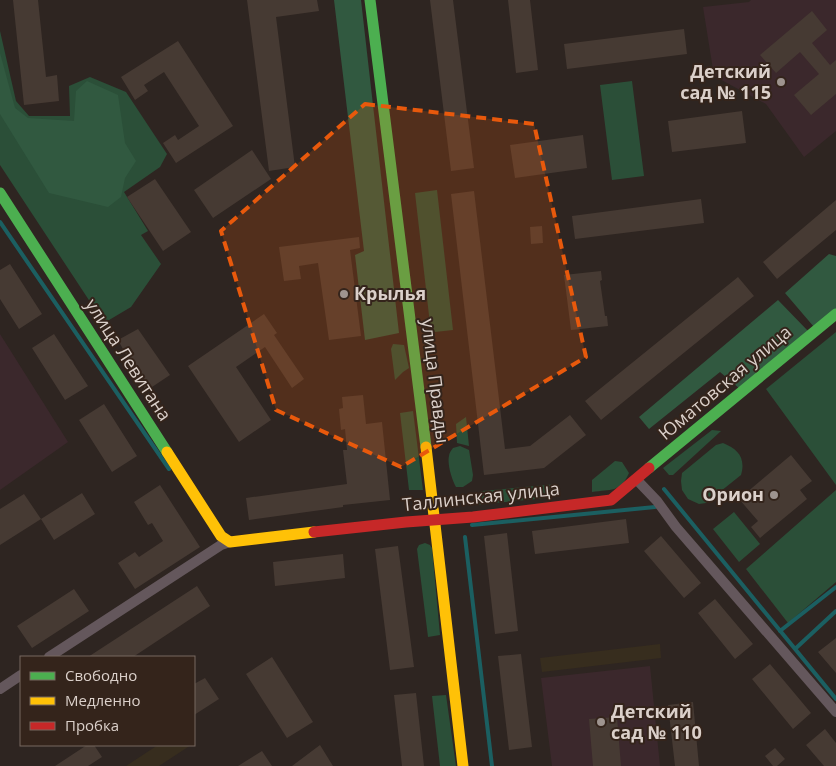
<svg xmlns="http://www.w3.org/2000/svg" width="836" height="766" font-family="'Open Sans',sans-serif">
<rect width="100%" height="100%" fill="#2e2521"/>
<!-- industrial -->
<path fill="#372d1e" d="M 660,644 L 661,658 L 542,672 L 540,658 Z
M 158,745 L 191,745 L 159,766 L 126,766 Z"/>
<!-- education -->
<path fill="#3b282c" d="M 751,0 L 836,0 L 836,131 L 804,157 L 766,104 L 714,76 L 703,7 L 749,2 Z
M 0,334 L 68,442 L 0,490 Z
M 650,666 L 660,766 L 552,766 L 541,678 Z"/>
<!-- green -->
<path fill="#2b4f38" d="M 0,31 L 16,101 L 29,116 L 70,116 L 69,86 L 90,77 L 126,92 L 167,154 L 160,167 L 124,192 L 148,231 L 141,235 L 161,264 L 131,307 L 104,323 L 0,165 Z
M 632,81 L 644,176 L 612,180 L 600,85 Z
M 437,190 L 453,330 L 435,332 L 430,324 L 415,193 Z
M 836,332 L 836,485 L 766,389 Z
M 393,344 L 404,345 L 409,368 L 403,372 L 395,380 L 391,349 Z
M 413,411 L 423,490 L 409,490 L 400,413 Z
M 466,417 L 469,446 L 457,443 L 456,424 Z
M 712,430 L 721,431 L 673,475 L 669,475 L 663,468 Z
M 723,443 C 738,449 746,458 741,475 L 706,503 L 699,504 L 688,499 L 682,490 L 681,481 L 682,473 L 716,445 Z
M 460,446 L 469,450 L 473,475 L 472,481 L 463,487 L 456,487 C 452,480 447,464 449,456 C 449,453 451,451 453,448 Z
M 615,461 L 622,462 L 629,473 C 620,493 611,489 592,492 L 592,480 Z
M 557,484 L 546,498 L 476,505 L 476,497 L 482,491 Z
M 836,490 L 836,582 L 788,623 L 746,569 Z
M 734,512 L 760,544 L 739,562 L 713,529 Z
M 425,543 L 430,545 L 432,548 L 440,635 L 428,637 L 417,549 L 419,545 Z
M 446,695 L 456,766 L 440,766 L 432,696 Z"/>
<!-- forest -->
<path fill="#315940" d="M 334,0 L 361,0 L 399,333 L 365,340 L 355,255 L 364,251 Z
M 0,53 L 15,108 L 28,118 L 74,121 L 76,91 L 87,81 L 118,95 L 125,143 L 136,161 L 125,178 L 121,197 L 108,207 L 49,193 L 0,114 Z
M 829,254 L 836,256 L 836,309 L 814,327 L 785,293 Z
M 778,300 L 808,331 L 740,389 L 720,372 L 649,429 L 639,417 Z"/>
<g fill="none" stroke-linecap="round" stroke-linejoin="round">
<!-- stream -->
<path stroke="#1b5f61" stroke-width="4" d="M 0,222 L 169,469
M 664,489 L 836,699
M 472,525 L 655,507
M 465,537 L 492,766
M 780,631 L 836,587
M 795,649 L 836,611"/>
</g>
<!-- building -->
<path fill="#463a33" d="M 13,0 L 38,0 L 46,77 L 57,75 L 59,101 L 24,105 Z
M 247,0 L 317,0 L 319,11 L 276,17 L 295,167 L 269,171 Z
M 430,0 L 453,0 L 474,168 L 451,171 Z
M 508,0 L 530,0 L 538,70 L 516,73 Z
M 812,11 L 827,30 L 812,43 L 830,65 L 836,60 L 836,94 L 811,115 L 794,95 L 819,74 L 800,52 L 776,73 L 760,55 Z
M 684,29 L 687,54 L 567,69 L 564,44 Z
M 178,41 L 233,126 L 176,163 L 163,143 L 175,135 L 178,140 L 199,126 L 164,72 L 144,85 L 148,91 L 135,100 L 121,77 Z
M 742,111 L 746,143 L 672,152 L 668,121 Z
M 583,135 L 587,168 L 515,178 L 510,145 Z
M 252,150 L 271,179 L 213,218 L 194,190 Z
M 155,179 L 191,232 L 163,251 L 127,197 Z
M 474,191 L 505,449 L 530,446 L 570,415 L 586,435 L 544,468 L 484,475 L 451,194 Z
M 701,199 L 704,223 L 575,239 L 572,216 Z
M 836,200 L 836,230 L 777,279 L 763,262 Z
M 542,226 L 543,243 L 531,244 L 530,227 Z
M 359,237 L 360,248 L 350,250 L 361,336 L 329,340 L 318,263 L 299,266 L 301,279 L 284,281 L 279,247 Z
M 10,264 L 42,314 L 19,329 L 0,299 L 0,270 Z
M 601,271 L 602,280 L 600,281 L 605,316 L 607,316 L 608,326 L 571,330 L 564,275 Z
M 738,277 L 754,296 L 601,420 L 585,401 Z
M 264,314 L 277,333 L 274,335 L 304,379 L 292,388 L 265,347 L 236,367 L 271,420 L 239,442 L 188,366 Z
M 138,329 L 170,375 L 146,391 L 118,340 Z
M 54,334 L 88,386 L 65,400 L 32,348 Z
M 363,395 L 366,424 L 382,422 L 390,500 L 343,505 L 343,507 L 249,520 L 246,498 L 347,484 L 343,450 L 347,450 L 345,429 L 341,430 L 339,409 L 343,408 L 342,397 Z
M 104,404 L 137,456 L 112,472 L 79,420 Z
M 791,455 L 812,481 L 800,490 L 807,499 L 760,538 L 751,527 L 758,521 L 739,499 Z
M 160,485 L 200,547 L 135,589 L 118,563 L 135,552 L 139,557 L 163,541 L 152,523 L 148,525 L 134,502 Z
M 82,493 L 95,514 L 54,540 L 41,519 Z
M 24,494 L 41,519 L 0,545 L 0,509 Z
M 626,519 L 629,543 L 535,554 L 532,531 Z
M 507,533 L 518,631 L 495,634 L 484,536 Z
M 661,536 L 701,583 L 684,598 L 644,551 Z
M 398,546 L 414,667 L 390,670 L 375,549 Z
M 343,554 L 345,578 L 275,586 L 273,562 Z
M 197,586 L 210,606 L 133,657 L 88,657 Z
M 74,589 L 89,611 L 32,648 L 17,626 Z
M 715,599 L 753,644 L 735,659 L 698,613 Z
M 836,638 L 836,673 L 818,652 Z
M 521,654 L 532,747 L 509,750 L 498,656 Z
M 272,657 L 313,722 L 287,738 L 246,674 Z
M 770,664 L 811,713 L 793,729 L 752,679 Z
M 205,678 L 219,699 L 194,715 L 194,684 Z
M 416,693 L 424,766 L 402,766 L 394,695 Z
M 693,702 L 699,766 L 675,766 L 668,705 Z
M 617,717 L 621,766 L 593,766 L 589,719 Z
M 825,729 L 836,743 L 836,766 L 824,766 L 806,745 Z
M 87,745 L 94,745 L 102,757 L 88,766 L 55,766 Z
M 320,745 L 333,766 L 292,766 Z
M 775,748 L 785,759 L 777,766 L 773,766 L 765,756 Z
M 262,751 L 272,766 L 238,766 Z"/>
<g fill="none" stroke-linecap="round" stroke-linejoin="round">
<!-- street -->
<path stroke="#64575c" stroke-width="10" d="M 636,479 L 657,501 L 676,527 L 836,712
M 49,657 L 221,545 L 230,542
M 0,689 L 21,675"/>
<!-- fast -->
<path stroke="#4caf50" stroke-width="11" d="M 370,0 L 426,447
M 0,193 L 167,452
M 649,468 L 836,314"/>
<!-- slow -->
<path stroke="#ffc107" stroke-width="11" d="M 426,447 L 463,766
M 167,452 L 221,536 L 230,542 L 314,532"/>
<!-- jam -->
<path stroke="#c62828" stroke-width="11" d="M 314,532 L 406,522 L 473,517 L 611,500 L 649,468"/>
</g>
<!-- marked area -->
<path fill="#e8590c" fill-opacity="0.2" stroke="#e8590c" stroke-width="4" stroke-dasharray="10 6" stroke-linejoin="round" d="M 365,104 L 534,124 L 586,357 L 401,467 L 276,410 L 221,231 Z"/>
<!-- markers -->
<g fill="#9e948f" stroke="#34241b" stroke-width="2">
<circle cx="781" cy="82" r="5"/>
<circle cx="344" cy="294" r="5"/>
<circle cx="774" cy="495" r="5"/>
<circle cx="601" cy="722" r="5"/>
</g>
<g text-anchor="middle" stroke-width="4" stroke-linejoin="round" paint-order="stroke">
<!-- poi labels -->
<g font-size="18" font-weight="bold" fill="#dbd0ca" stroke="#34241b" text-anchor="end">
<text x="771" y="78">Детский<tspan x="771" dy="21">сад № 115</tspan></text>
<text x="354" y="300" text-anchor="start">Крылья</text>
<text x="764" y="501">Орион</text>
<text x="611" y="718" text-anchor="start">Детский<tspan x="611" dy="21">сад № 110</tspan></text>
</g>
<!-- street labels -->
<g font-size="18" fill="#dbd0ca" stroke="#34241b">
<text transform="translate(128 360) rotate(57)" y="6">улица Левитана</text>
<text transform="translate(435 381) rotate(83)" y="6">улица Правды</text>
<text transform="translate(725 383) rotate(-40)" y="6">Юматовская улица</text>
<text transform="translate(481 497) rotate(-6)" y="6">Таллинская улица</text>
</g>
</g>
<!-- legend -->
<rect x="20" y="656" width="175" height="90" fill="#34241b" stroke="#776961"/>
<rect x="30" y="672" width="25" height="8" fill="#4caf50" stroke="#776961"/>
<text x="65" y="681" font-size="15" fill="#dbd0ca">Свободно</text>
<rect x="30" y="697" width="25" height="8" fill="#ffc107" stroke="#776961"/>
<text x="65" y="706" font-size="15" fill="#dbd0ca">Медленно</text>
<rect x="30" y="722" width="25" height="8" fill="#c62828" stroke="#776961"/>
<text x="65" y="731" font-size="15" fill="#dbd0ca">Пробка</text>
</svg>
